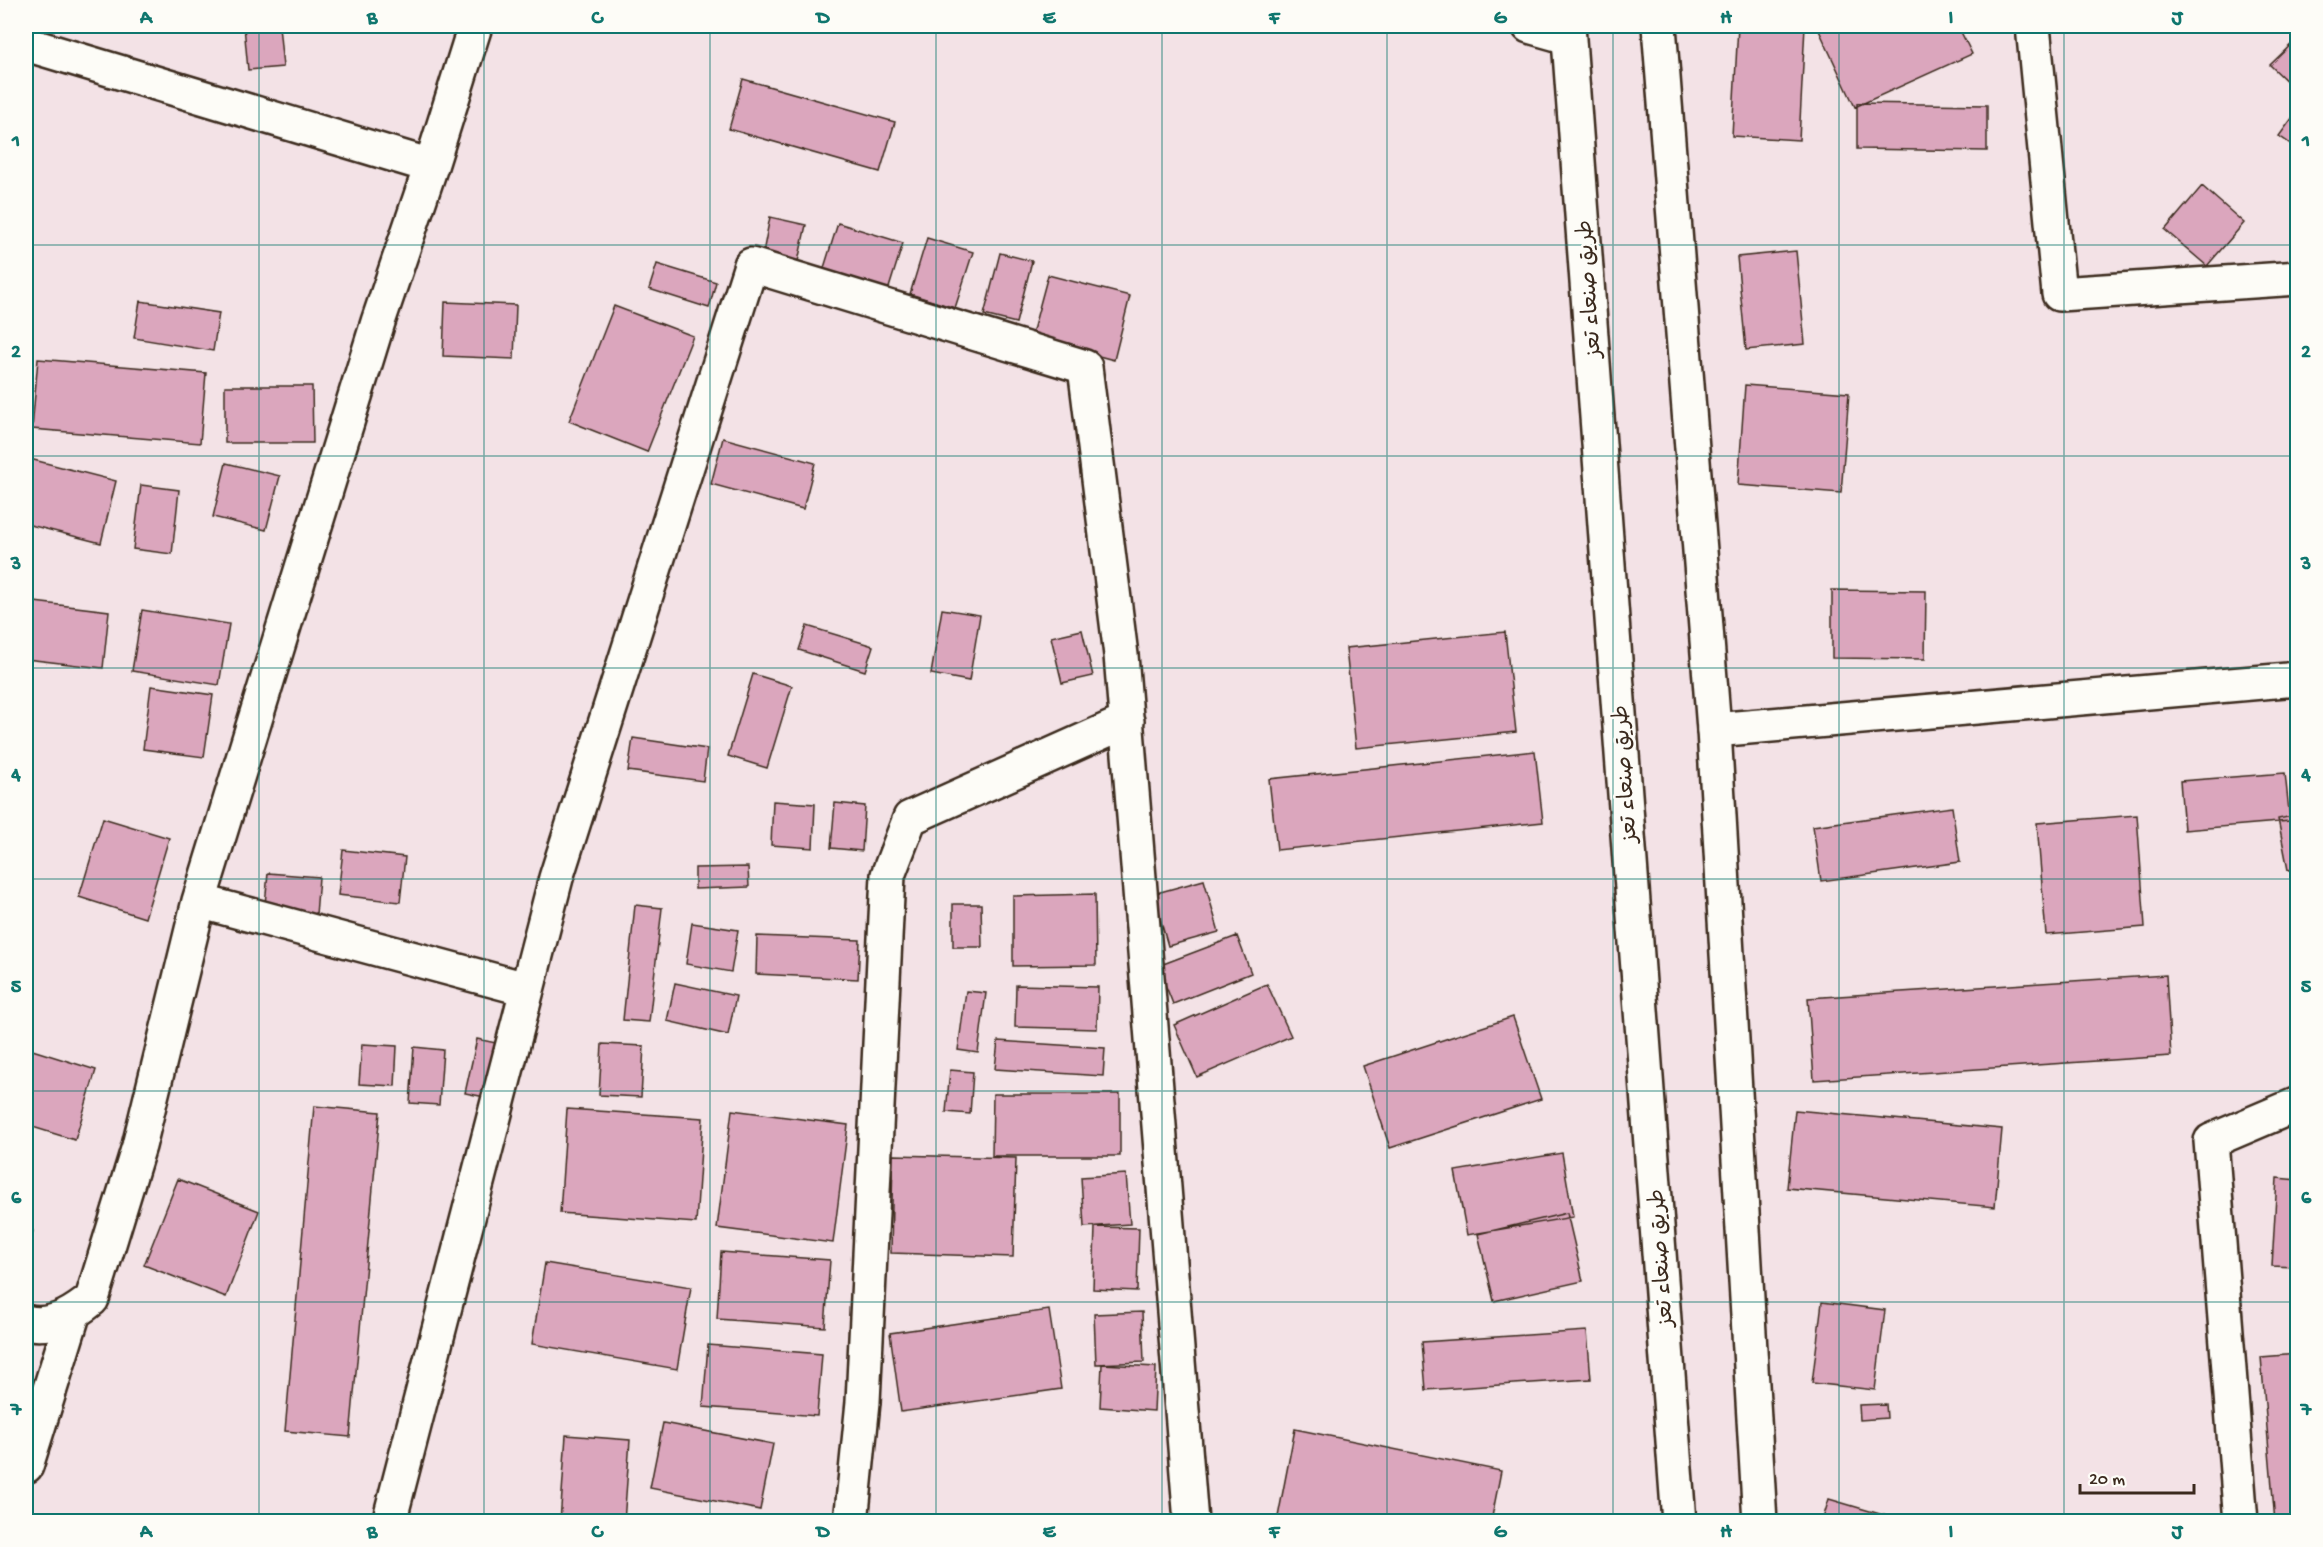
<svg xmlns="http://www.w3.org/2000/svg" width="2323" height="1547" font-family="'Gochi Hand','Playpen Sans Arabic',sans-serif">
<rect width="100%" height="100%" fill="#f3e2e6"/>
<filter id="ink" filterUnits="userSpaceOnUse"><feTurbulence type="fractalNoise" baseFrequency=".0167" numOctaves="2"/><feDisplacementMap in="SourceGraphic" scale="12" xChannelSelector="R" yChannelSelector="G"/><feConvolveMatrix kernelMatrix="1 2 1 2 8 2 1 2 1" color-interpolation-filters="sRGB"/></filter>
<g filter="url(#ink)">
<!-- building -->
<path fill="#dba6bd" stroke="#3b2a1e" stroke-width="1.5" d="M 244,26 L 279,26 L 283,67 L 248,70 Z
M 1738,26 L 1805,26 L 1799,140 L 1732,136 Z
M 1817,26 L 1958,26 L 1972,54 L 1855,107 Z
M 2298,38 L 2298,83 L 2293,87 L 2270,65 Z
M 743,79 L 895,122 L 880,172 L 729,129 Z
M 1857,103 L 1987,105 L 1987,151 L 1857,149 Z
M 2298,110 L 2298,149 L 2279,136 Z
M 2202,186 L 2244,223 L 2207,266 L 2165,230 Z
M 770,217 L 806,225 L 795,275 L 760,268 Z
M 838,223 L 903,243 L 888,291 L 823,271 Z
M 927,238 L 973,252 L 955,308 L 910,294 Z
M 1796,251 L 1805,344 L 1746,350 L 1737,257 Z
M 1000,253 L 1032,261 L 1016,323 L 984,315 Z
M 657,264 L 716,282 L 709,308 L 649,289 Z
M 1048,275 L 1130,296 L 1114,360 L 1031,338 Z
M 140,301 L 219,313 L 213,351 L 134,338 Z
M 445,302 L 516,305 L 514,359 L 443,356 Z
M 614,306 L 693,336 L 647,452 L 569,421 Z
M 38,359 L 206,373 L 200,443 L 32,429 Z
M 1745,385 L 1849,393 L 1841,493 L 1738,485 Z
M 225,386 L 312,386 L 313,443 L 225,443 Z
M 723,438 L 815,463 L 803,509 L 711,484 Z
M 26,458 L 116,481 L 101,543 L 26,524 Z
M 226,463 L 280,476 L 266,530 L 213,517 Z
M 141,485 L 179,490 L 172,554 L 133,549 Z
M 1832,590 L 1926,591 L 1925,659 L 1832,658 Z
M 26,601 L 109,611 L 103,668 L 26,659 Z
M 942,609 L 980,615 L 969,681 L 931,674 Z
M 142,610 L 229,624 L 219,685 L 132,671 Z
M 807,626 L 873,646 L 865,671 L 799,650 Z
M 1082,630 L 1093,676 L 1062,683 L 1051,637 Z
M 1505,632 L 1516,732 L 1356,748 L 1346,648 Z
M 753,674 L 792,686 L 767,768 L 728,756 Z
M 151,686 L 213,695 L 204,757 L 143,749 Z
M 633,738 L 707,749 L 703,781 L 628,771 Z
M 1535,751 L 1543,822 L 1277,850 L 1269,779 Z
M 2285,773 L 2290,821 L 2184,830 L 2180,781 Z
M 773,801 L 815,804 L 813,848 L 771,845 Z
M 835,803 L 865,806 L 862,851 L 831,848 Z
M 1952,807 L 1960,862 L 1821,881 L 1813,826 Z
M 2137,815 L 2145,927 L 2046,935 L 2037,823 Z
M 2298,815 L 2298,868 L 2288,870 L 2278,819 Z
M 103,818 L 169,838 L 145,918 L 79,897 Z
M 343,850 L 405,857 L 400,902 L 338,895 Z
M 748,867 L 749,887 L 695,889 L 695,868 Z
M 268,873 L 319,877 L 314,940 L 262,936 Z
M 1204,880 L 1219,932 L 1168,946 L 1153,894 Z
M 1095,894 L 1096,965 L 1013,966 L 1013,896 Z
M 953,904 L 981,904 L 982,947 L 953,947 Z
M 635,905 L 662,908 L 649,1022 L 623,1020 Z
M 692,923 L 738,930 L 731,972 L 686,964 Z
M 757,936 L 860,940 L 858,979 L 756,974 Z
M 1237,936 L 1251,973 L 1173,1004 L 1158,966 Z
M 2166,975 L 2171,1056 L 1814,1080 L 1808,998 Z
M 675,983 L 736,996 L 728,1035 L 667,1021 Z
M 1267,984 L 1291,1036 L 1197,1077 L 1174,1025 Z
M 1016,985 L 1098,987 L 1097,1029 L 1015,1027 Z
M 966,991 L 986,993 L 978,1053 L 958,1050 Z
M 1513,1017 L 1541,1099 L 1390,1148 L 1363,1066 Z
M 477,1039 L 496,1043 L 485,1097 L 465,1093 Z
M 998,1041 L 1105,1048 L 1103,1076 L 995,1069 Z
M 362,1044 L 397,1046 L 395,1086 L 359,1084 Z
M 602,1044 L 644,1046 L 641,1097 L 599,1095 Z
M 414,1047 L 443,1050 L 439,1105 L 410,1103 Z
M 26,1048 L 96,1070 L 75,1140 L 26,1125 Z
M 950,1070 L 973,1072 L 970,1114 L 946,1112 Z
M 993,1094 L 1120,1094 L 1120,1156 L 992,1156 Z
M 314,1106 L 380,1112 L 350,1437 L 285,1431 Z
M 567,1109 L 703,1118 L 696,1223 L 560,1213 Z
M 732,1110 L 848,1125 L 833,1243 L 717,1228 Z
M 1795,1110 L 2002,1129 L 1995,1207 L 1787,1188 Z
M 1562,1153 L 1573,1217 L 1467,1235 L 1455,1171 Z
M 893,1155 L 1016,1158 L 1013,1257 L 891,1253 Z
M 1126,1174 L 1130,1224 L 1084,1227 L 1081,1177 Z
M 2277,1178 L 2298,1180 L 2298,1267 L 2272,1266 Z
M 178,1179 L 259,1211 L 226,1297 L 144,1265 Z
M 1567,1213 L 1583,1281 L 1494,1301 L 1478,1234 Z
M 1095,1227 L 1139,1228 L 1137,1291 L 1093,1289 Z
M 26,1229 L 33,1231 L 26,1254 Z
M 721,1252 L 830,1260 L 825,1327 L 717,1319 Z
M 545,1263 L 691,1287 L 677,1369 L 532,1344 Z
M 1822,1302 L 1885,1310 L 1875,1390 L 1812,1383 Z
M 1049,1310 L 1061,1389 L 901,1412 L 890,1333 Z
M 1142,1312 L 1144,1362 L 1096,1364 L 1094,1314 Z
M 1587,1331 L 1591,1379 L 1426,1390 L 1422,1342 Z
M 708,1345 L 822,1354 L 817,1416 L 703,1407 Z
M 2298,1354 L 2298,1522 L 2275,1522 L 2261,1357 Z
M 1102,1364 L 1156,1367 L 1154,1411 L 1100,1407 Z
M 1886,1404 L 1887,1418 L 1860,1420 L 1859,1405 Z
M 663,1423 L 773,1444 L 760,1510 L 650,1488 Z
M 1295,1429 L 1501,1471 L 1491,1522 L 1277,1522 Z
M 566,1435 L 630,1440 L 624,1522 L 560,1522 Z
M 1829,1499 L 1907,1522 L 1822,1522 Z"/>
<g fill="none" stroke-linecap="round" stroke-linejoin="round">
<defs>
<path id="minor" d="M 1529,26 L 1568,37
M 2033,26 L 2059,294 L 2298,278
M 26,44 L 431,166
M 1714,730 L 2298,679
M 199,901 L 526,989
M 26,1322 C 50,1329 74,1314 92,1299 L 139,1146 L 199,901 L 378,322 L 431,166 L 475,26
M 26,1466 L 73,1315
M 389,1522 L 556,878 L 751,265 L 1085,367 L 1121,655 L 1191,1522
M 851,1522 L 863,1402 L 888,875 L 910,818 L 1127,721
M 2241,1522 L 2211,1141 L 2298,1104"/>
<path id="highway" d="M 1568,26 L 1679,1522
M 1659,26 L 1714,730 L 1760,1522"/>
</defs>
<!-- minor casing -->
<use href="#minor" stroke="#3b2a1e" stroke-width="38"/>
<!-- highway casing -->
<use href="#highway" stroke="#3b2a1e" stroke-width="38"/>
<!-- minor -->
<use href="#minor" stroke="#fdfcf7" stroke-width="33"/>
<!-- highway -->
<use href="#highway" stroke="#fdfcf7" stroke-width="33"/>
</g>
</g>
<!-- grid -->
<path fill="none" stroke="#0f766e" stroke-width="1.5" stroke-opacity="0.55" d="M 259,26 L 259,1522M 484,26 L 484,1522M 710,26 L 710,1522M 936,26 L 936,1522M 1162,26 L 1162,1522M 1387,26 L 1387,1522M 1613,26 L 1613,1522M 1839,26 L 1839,1522M 2064,26 L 2064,1522M 26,245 L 2298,245M 26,456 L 2298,456M 26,668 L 2298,668M 26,879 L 2298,879M 26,1091 L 2298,1091M 26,1302 L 2298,1302"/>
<g text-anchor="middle" stroke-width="5" stroke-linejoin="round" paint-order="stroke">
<!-- street labels -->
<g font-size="22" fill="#3b2a1e" stroke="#fdfcf7">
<text transform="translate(1587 289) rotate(-94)" y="8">طريق صنعاء تعز</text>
<text transform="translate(1623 774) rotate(-94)" y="8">طريق صنعاء تعز</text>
<text transform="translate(1659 1258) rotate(-94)" y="8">طريق صنعاء تعز</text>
</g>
</g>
<!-- margin -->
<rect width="2323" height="1547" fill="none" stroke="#fdfcf7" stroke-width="66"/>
<!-- scale -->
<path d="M2080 1484v9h114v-9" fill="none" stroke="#3b2a1e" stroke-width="3"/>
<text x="2089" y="1484" font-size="18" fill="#3b2a1e" stroke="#fdfcf7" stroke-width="4.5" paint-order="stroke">20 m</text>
<rect x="33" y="33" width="2257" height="1481" fill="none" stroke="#0f766e" stroke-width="2"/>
<g font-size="20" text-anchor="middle" font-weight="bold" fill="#0f766e">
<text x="146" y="23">A</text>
<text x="372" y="23">B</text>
<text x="597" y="23">C</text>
<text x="823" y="23">D</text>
<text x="1049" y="23">E</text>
<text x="1274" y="23">F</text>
<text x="1500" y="23">G</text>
<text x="1726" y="23">H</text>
<text x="1951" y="23">I</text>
<text x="2177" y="23">J</text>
<text x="16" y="146">1</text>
<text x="2306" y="146">1</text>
<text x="16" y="357">2</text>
<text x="2306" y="357">2</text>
<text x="16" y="569">3</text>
<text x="2306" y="569">3</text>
<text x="16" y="780">4</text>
<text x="2306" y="780">4</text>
<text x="16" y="992">5</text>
<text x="2306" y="992">5</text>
<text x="16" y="1203">6</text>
<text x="2306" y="1203">6</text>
<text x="16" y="1415">7</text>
<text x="2306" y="1415">7</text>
<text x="146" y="1537">A</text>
<text x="372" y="1537">B</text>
<text x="597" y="1537">C</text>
<text x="823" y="1537">D</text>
<text x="1049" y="1537">E</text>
<text x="1274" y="1537">F</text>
<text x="1500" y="1537">G</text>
<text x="1726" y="1537">H</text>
<text x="1951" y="1537">I</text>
<text x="2177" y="1537">J</text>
</g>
</svg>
